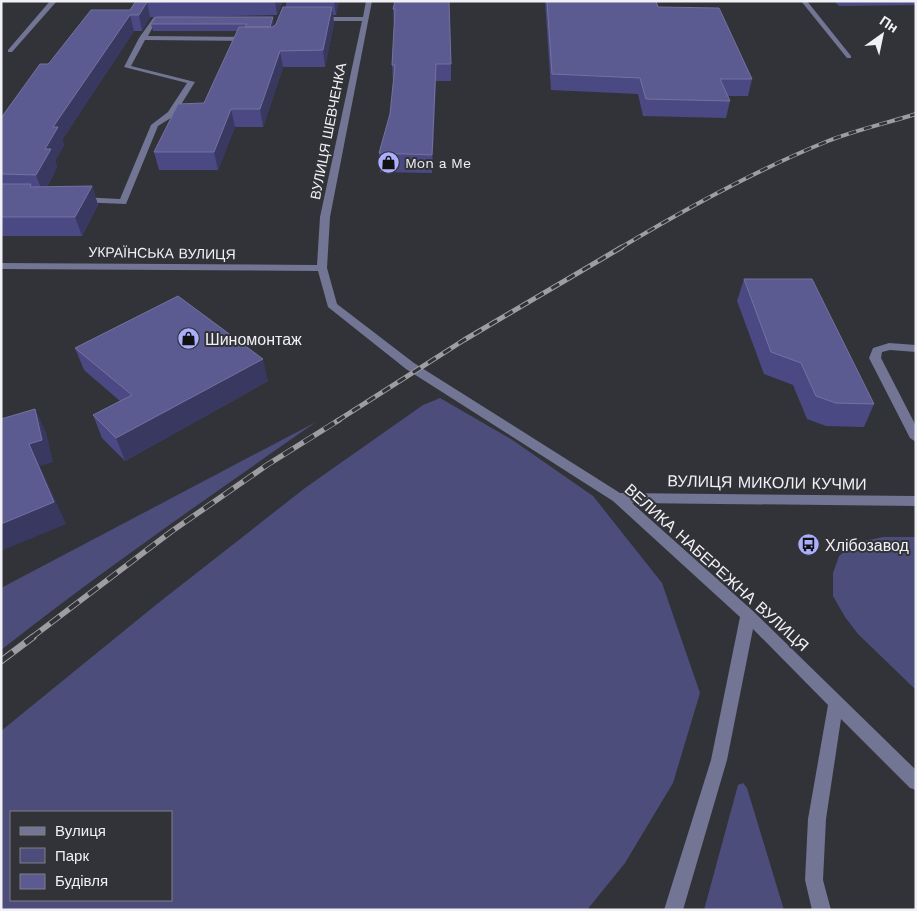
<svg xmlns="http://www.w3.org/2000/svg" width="917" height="911" font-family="'Work Sans',sans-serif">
<rect width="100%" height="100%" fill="#323338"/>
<!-- green -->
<path fill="#4c4d7b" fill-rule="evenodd" d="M 440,398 L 511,439 L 593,496 L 662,583 L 700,693 L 673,783 L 625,863 L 587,910 L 1,910 L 1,731 L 157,604 L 305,488 L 423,405 ZM 11,812 L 171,812 L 171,900 L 11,900 Z
M 316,422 C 210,496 103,570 1,650 L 1,588 Z
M 883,537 L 916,537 L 916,690 L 858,634 L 845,617 L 833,596 L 833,573 L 839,556 L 855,543 Z
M 743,783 L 747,788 L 784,910 L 704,910 L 738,785 Z"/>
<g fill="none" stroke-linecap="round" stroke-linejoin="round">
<!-- minor -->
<path fill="#727594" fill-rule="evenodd" d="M 50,1 L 57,1 L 12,52 L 8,52 L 8,50 Z
M 366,1 L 372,1 L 330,217 L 327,268 L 337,304 L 414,363 L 620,493 L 916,496 L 916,506 L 632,503 L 753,611 L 916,770 L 916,790 L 910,788 L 841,719 L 826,819 L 823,880 L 831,910 L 812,910 L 805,880 L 808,819 L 828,705 L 753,629 L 727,760 L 683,910 L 664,910 L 711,760 L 740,617 L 613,501 L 406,369 L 328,307 L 318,271 L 1,269 L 1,263 L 317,265 L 320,217 L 362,21 L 316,21 L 313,19 L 316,17 L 363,17 Z
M 801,1 L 807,1 L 851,56 L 851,58 L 847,58 Z
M 154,17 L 171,17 L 174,19 L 171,21 L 156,21 L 148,36 L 250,37 L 253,39 L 250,41 L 145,40 L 131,66 L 195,82 L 174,116 L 158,126 L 126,204 L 77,202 L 77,198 L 80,197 L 120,199 L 151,125 L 168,112 L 187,83 L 124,67 L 139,38 Z
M 889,343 L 916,345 L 916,352 L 890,350 L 882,352 L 881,358 L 916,426 L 916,442 L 910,438 L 869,358 L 873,348 Z"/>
<defs>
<path id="rail-far3" d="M 620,248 C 687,208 756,170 828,141 C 856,130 887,123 916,114"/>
<path id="rail-far2" d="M 337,421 L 464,340 L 622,247"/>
<path id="rail-far1" d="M 31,638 L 172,531 L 267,465 L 339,420"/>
<path id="rail" d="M 1,661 L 33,637"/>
</defs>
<!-- rail-far3 casing -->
<use href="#rail-far3" stroke="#9e9ea2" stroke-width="4"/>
<!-- rail-far2 casing -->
<use href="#rail-far2" stroke="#9e9ea2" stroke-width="5"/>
<!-- rail-far1 casing -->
<use href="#rail-far1" stroke="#9e9ea2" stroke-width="5.5"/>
<!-- rail casing -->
<use href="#rail" stroke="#9e9ea2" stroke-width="7"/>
<!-- rail-far3 -->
<use href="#rail-far3" stroke="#323338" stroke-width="2.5" stroke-dasharray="8" stroke-linecap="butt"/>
<!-- rail-far2 -->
<use href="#rail-far2" stroke="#323338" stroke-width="3" stroke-dasharray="9" stroke-linecap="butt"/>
<!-- rail-far1 -->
<use href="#rail-far1" stroke="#323338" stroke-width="4" stroke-dasharray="12" stroke-linecap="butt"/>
<!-- rail -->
<use href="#rail" stroke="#323338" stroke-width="5" stroke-dasharray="15" stroke-linecap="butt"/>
</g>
<!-- wall -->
<path fill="#4a4984" d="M 136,1 L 283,1 L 277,15 L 183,17 L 274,23 L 273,27 L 276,24 L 286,7 L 286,1 L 339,1 L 336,15 L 333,15 L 334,23 L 325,67 L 283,67 L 263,127 L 235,127 L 218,170 L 159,170 L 154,152 L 204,103 L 238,31 L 153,31 L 151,24 L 155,17 L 150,17 L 142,31 L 134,31 L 62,140 L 64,145 L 55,161 L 57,167 L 47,187 L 92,186 L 98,205 L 82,236 L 1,236 L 1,118 L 48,64 L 130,10 Z
M 395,1 L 451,64 L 451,81 L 436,81 L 432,173 L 380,172 L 379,153 L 390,114 L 394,81 L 393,81 L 392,65 L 394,25 L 393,9 Z
M 545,1 L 656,1 L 658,7 L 752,79 L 748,96 L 728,96 L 730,101 L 726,118 L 643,116 L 638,94 L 551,90 Z
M 834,1 L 916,1 L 916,2 L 915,5 L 839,6 Z
M 744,279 L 874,404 L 864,427 L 826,426 L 807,419 L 793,385 L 764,374 L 737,301 Z
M 75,348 L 268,381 L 125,461 L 102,438 L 93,415 L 120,401 L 84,370 Z"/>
<!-- shaded-wall -->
<path fill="#393861" d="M 275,1 L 283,1 L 277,15 Z
M 334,1 L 339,1 L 336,15 Z
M 147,2 L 150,17 L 142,31 L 139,15 Z
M 332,7 L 334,23 L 325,67 L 323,50 Z
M 130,15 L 134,31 L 62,140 L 64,145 L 55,161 L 57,167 L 43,194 L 36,175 L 53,127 Z
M 273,17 L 274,23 L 270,36 L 269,30 Z
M 280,51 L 283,67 L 263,127 L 260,109 Z
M 436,64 L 436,81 L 432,173 L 432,155 Z
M 231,109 L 235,127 L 218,170 L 214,152 Z
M 92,186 L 98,205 L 82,236 L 75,217 Z
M 263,359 L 268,381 L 125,461 L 116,438 Z
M 35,409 L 46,432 L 53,462 L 40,466 L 66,524 L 1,551 L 1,524 L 29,444 Z"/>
<!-- building -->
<path fill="#5c5b91" stroke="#7372a0" d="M 136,1 L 185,1 L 147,2 L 139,15 L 130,15 L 53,127 L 58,127 L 45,149 L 51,149 L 36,175 L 1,174 L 1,118 L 40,64 L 48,64 L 50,62 L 91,10 L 130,10 Z
M 395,1 L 449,1 L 451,64 L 436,64 L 432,155 L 379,153 L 390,114 L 395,65 L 392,65 L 395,9 L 393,9 Z
M 547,1 L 656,1 L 658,7 L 719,8 L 752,79 L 720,79 L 730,101 L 646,99 L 640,78 L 552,74 Z
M 283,7 L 332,7 L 323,50 L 280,51 L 260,109 L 231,109 L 214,152 L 154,152 L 178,104 L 204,103 L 239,27 L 273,27 L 276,24 Z
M 156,17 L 273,17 L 270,27 L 245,27 L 247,24 L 151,24 Z
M 1,184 L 31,184 L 30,187 L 92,186 L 75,217 L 1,217 Z
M 744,279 L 812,279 L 874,404 L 836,403 L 816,396 L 801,363 L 771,352 Z
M 178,296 L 263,359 L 116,438 L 93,415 L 132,395 L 75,348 Z
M 35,409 L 42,440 L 29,444 L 54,502 L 1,524 L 1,419 Z"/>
<!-- icons -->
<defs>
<symbol id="shop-disc" viewBox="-11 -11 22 22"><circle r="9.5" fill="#abaffb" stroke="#323338"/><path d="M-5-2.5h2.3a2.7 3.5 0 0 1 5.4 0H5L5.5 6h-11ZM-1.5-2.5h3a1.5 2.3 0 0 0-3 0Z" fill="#111"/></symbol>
<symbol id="bus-disc" viewBox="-11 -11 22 22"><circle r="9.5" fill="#abaffb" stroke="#323338"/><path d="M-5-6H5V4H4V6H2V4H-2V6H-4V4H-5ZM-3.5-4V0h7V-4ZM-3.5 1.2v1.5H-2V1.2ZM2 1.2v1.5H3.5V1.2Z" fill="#111"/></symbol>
</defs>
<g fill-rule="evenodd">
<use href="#shop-disc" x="376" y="150" width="25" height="25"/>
<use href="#shop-disc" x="176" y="326" width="25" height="25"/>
<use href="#bus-disc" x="796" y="532" width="25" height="25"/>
</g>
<g text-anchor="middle" stroke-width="4" stroke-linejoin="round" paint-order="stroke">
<!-- far-street labels -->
<g font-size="14" fill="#f1f1f5" stroke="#323338">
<text transform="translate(328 131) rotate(-79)" y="5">ВУЛИЦЯ ШЕВЧЕНКА</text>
<text transform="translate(162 253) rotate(1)" y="5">УКРАЇНСЬКА ВУЛИЦЯ</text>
</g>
<!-- far-poi labels -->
<g font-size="14" fill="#f1f1f5" stroke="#323338" text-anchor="start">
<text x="405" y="168">Mon a Me</text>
</g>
<!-- poi labels -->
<g font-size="16" fill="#f1f1f5" stroke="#323338" text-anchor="start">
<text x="205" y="345">Шиномонтаж</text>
<text x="825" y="551">Хлібозавод</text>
</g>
<!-- street labels -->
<g font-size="16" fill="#f1f1f5" stroke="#323338">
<text transform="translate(767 482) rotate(1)" y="6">ВУЛИЦЯ МИКОЛИ КУЧМИ</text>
<text transform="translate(717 567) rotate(42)" y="6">ВЕЛИКА НАБЕРЕЖНА ВУЛИЦЯ</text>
</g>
</g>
<!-- border -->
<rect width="917" height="911" fill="none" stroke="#f1f1f5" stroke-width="5"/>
<!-- legend -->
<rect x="10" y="811" width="162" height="90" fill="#323338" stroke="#7e7f84"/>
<rect x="20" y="827" width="25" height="8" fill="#727594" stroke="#7e7f84"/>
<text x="55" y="836" font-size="15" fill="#f1f1f5">Вулиця</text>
<rect x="20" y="848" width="25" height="15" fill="#4c4d7b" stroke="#7e7f84"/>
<text x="55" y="861" font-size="15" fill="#f1f1f5">Парк</text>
<rect x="20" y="874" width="25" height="15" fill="#5c5b91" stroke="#7e7f84"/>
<text x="55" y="886" font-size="15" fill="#f1f1f5">Будівля</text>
<!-- north arrow -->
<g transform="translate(882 35) rotate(33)" stroke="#323338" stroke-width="4" paint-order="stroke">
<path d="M0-4L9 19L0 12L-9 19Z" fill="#f1f1f5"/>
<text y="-8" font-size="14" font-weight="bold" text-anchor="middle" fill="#f1f1f5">Пн</text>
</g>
</svg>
